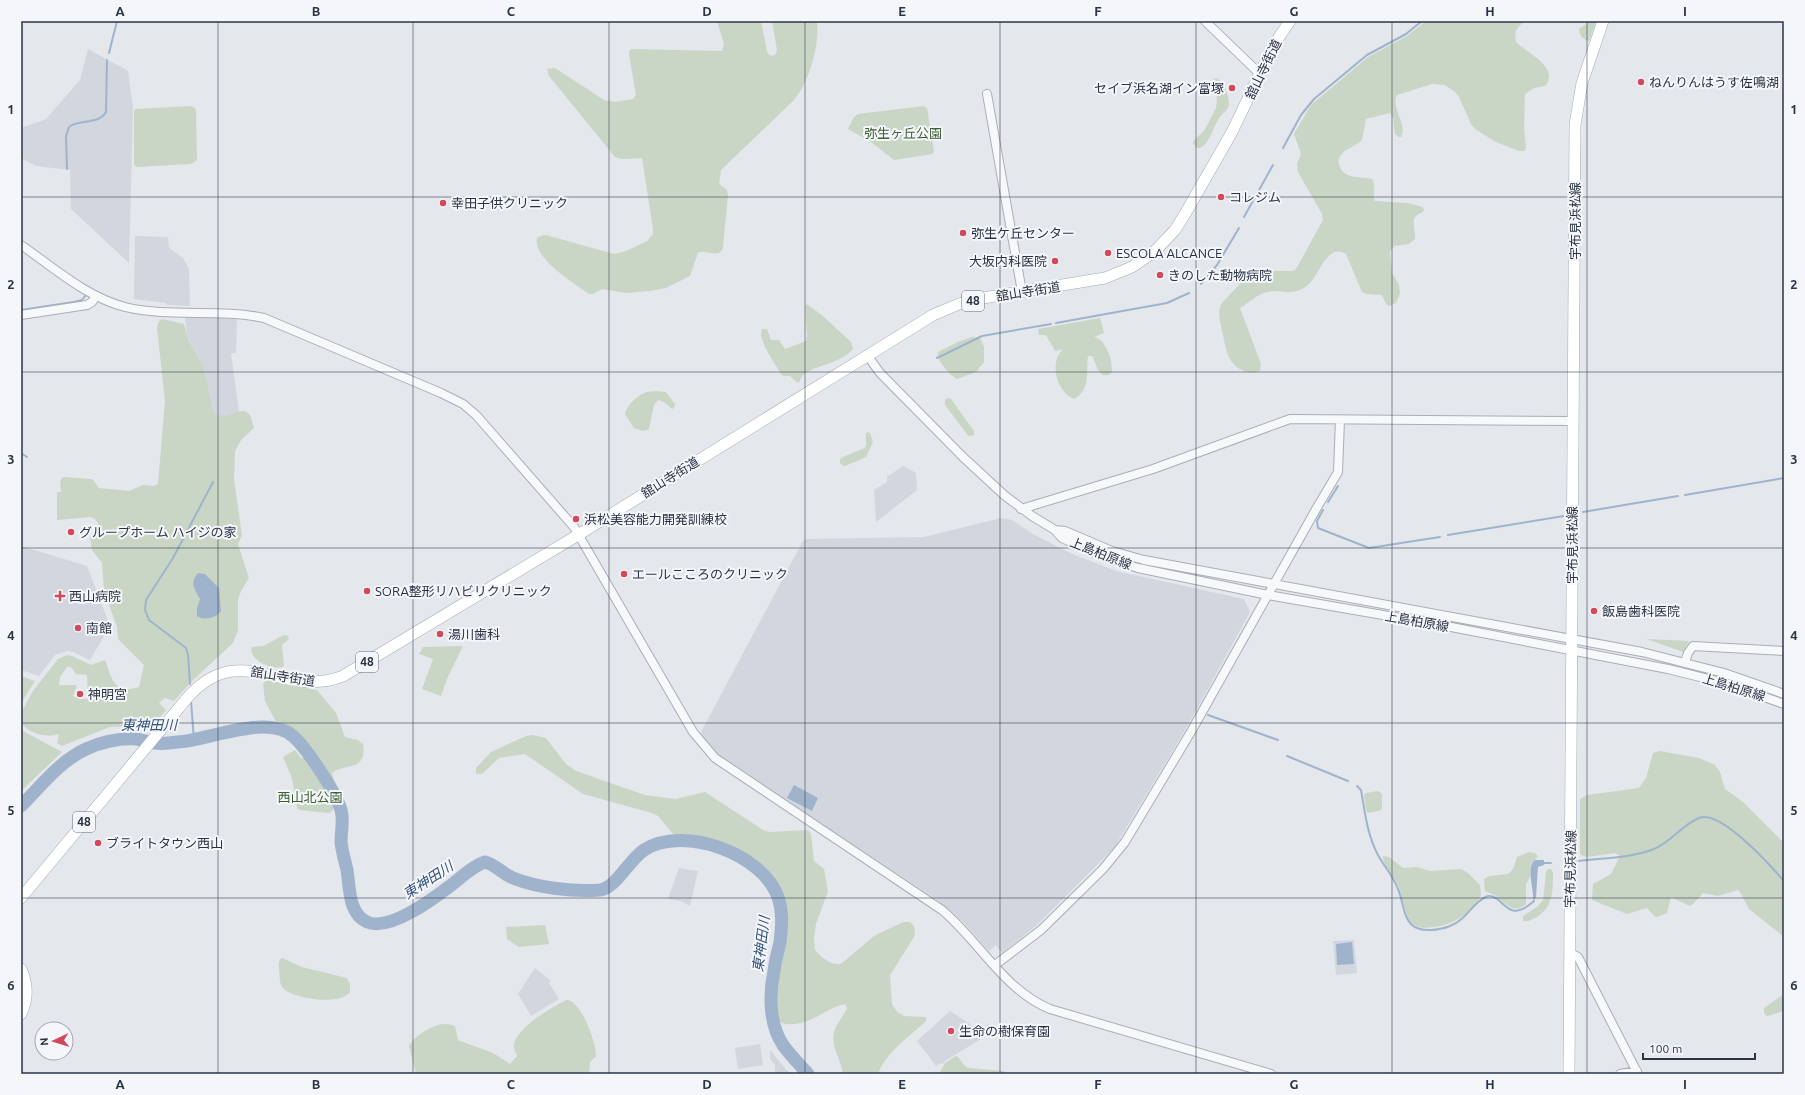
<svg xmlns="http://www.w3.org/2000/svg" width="1805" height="1095" font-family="Ubuntu,'Noto Sans JP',sans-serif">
<rect width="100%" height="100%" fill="#e4e7ec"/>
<!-- built -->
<path fill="#d2d6de" d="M 88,49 L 128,71 L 133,108 L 129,263 L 71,209 L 70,170 L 36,166 L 21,158 L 21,128 L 46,119 L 80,80 Z
M 135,236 L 168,237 L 169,248 L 183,258 L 189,269 L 190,306 L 167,305 L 166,303 L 134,299 Z
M 185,316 L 237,319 L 236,353 L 231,353 L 239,412 L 223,416 L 218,416 L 214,413 L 203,365 L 187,336 Z
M 903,466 L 916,473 L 917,490 L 876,522 L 874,490 L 887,482 L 887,477 Z
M 1001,518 L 1012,520 L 1033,534 L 1070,553 L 1116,571 L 1244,599 L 1250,612 L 1187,727 L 1114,848 L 1037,925 L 1002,953 L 996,945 L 989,951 L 962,921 L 936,899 L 726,761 L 710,747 L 702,735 L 701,732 L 803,541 L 806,539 L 924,537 Z
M 21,546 L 87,566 L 110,626 L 90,660 L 73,652 L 67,651 L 55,655 L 39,676 L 21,670 Z
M 679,868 L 698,871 L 690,906 L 680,901 L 668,899 Z
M 1354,940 L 1357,973 L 1336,975 L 1333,941 Z
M 535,968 L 551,981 L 549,983 L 559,999 L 531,1016 L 518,994 Z
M 950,1011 L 970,1024 L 981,1039 L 945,1061 L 943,1064 L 941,1063 L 936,1066 L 917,1041 Z
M 760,1044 L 763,1065 L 738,1069 L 735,1048 Z
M 770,1050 L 790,1074 L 775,1074 L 775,1065 L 770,1059 Z"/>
<!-- green -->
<path fill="#c9d6c5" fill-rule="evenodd" d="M 717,21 L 761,21 L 767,51 L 769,55 L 773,56 L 776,54 L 777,50 L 772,21 L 817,21 C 820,45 809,83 793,101 L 721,170 L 719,184 L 727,190 L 728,195 L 723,247 L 721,252 C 713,256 706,250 698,253 L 690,276 L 666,288 L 650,291 L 626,293 L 602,289 L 593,294 L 589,294 C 574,283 533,259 537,238 L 541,236 L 546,235 L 614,254 L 626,251 L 647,241 L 653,234 L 653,229 L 642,158 L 621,159 L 615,157 L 549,76 L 547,69 L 555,68 L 604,100 L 615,102 L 633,99 L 636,95 L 629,55 L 629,51 L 631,49 L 722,51 L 724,44 Z
M 1426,21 L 1527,21 C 1517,25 1514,31 1516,42 C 1526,52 1561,68 1545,86 L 1534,88 L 1525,94 L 1524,127 L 1526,149 L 1524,151 L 1519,151 L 1496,142 L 1475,129 L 1471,124 L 1459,97 L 1455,92 L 1445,85 L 1432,84 L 1397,95 C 1390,107 1408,124 1401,137 L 1399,137 L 1395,134 L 1393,118 L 1390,113 L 1366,119 L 1362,140 C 1356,146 1346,148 1341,155 C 1339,157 1338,161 1339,164 C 1342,180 1361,176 1372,179 C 1377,186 1372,194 1375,201 L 1407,203 L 1423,207 L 1424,210 C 1422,214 1419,213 1416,216 C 1411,220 1416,233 1415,239 L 1409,244 L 1394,246 L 1390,252 L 1392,273 L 1399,285 L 1400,293 L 1396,303 L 1389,306 L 1386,304 L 1382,295 L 1366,294 L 1362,292 L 1346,254 C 1327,242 1319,276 1308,285 C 1293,297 1283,289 1267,292 C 1258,294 1248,303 1240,308 L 1261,364 L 1260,371 C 1254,374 1250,372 1244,371 C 1228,365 1226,349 1223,335 C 1221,325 1217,314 1221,304 L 1250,273 L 1258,271 L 1293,271 L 1296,269 L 1323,220 L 1322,214 L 1298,172 L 1297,164 L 1301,154 L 1294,134 L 1311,105 L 1368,57 L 1407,36 Z
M 1590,21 L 1596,21 L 1589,41 C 1582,39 1580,36 1579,29 Z
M 1216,78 C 1223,80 1230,98 1229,105 C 1228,110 1223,113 1220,117 C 1213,126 1210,144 1200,148 L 1197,148 L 1193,143 L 1194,140 L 1204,131 L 1216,108 L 1217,98 L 1212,81 Z
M 190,106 L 195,108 L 196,111 L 197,160 L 191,164 L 137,167 L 134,165 L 134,112 L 135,109 Z
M 924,106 L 927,108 L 934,151 L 933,154 L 894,160 L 871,142 L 848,129 L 854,117 L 858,114 Z
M 807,304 L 824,317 L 851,342 L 853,349 C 841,363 820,364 805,373 C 800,376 802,380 798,383 L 790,376 L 783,376 L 781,374 C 776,365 757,339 762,329 L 767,329 L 771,340 L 779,340 L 785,349 L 806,341 L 807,336 L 805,307 Z
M 1100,318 L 1104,333 L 1094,337 C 1106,339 1113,361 1112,372 L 1109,375 C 1097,377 1097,364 1092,356 L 1088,356 C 1086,371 1091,390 1074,399 C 1056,392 1049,362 1063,349 L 1055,351 L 1046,335 L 1039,335 L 1038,329 Z
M 162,319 L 184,324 L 188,339 L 203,365 L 214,413 C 223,420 234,411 245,411 L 250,415 L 254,428 L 241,440 L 235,451 L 234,479 L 242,535 L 238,544 L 249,578 L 241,591 L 238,600 L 238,630 L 233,643 L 193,680 L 174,701 L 165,698 L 159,703 L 166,710 L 151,729 L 128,726 L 110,727 L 62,746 L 57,743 L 59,734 C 47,738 28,734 21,722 L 21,713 L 33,691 L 58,659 L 67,655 L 72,656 L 91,665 L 105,660 C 112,679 114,695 139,687 L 144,665 L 118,639 L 117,627 L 104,590 L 102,563 L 92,550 L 90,537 L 101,528 L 95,519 L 91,517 L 57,520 L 57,492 L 61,492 L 60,481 L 63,477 L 91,479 L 93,480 L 99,488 L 129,491 L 143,485 L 154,486 L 158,484 L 165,401 L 157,328 L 159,321 ZM 67,667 L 71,667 L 76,674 L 87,675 L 88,696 L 87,699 L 79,699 L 73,696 L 77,685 L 59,685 L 60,677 Z
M 972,337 L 980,338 L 984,347 L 984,362 L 976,372 L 957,379 C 950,375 936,361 938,352 L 958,342 Z
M 666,392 L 675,404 L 674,408 L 672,409 L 664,402 L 658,400 L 654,405 L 649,429 L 643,431 L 634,428 L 625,414 C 626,409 628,407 631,403 C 642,391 650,390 666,392 Z
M 947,398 L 951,399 L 974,431 L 974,435 L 969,436 L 967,434 L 945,405 L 945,400 Z
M 867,432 L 870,433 L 873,442 L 866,457 L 845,466 L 842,465 L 840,463 L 840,459 L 843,457 L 865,448 C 868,443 864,436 867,432 Z
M 284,635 L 288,636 L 289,639 L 282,645 L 284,666 C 275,672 247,660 252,647 L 263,646 Z
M 1647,639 L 1689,641 L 1683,652 Z
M 463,646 L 447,679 L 441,696 L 422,689 L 433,659 L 419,654 L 423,647 Z
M 21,676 L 35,681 L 21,703 Z
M 266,680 L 317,690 L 336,713 L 345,737 L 358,740 L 363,744 C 368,774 340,762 332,774 L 339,797 L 333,810 L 329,813 L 299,810 L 297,808 L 292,778 L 283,757 L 295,750 L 302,759 L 307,746 L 303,740 L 288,741 L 284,737 L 265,701 L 263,684 Z
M 21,730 L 62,752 L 21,791 Z
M 533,735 L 546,738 L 566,764 L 576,771 L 645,795 L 675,799 L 705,792 L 763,830 L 770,832 L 808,830 L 811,834 L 814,861 L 824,869 L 828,891 L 816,924 L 814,937 L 815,950 C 822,958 830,965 841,964 L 874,936 L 903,922 L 910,922 C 915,926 916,930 914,937 L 890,975 L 892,1004 L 897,1012 L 904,1016 L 925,1017 L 926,1017 L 926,1021 C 909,1037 886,1052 878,1074 L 843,1074 C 841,1059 829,1044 835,1029 C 838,1021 845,1015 847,1007 L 845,1004 C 827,1007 816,1022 794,1024 C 791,1024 786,1025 782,1023 C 766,1014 781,958 783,944 C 785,931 787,917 785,905 C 779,880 758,863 738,852 C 723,843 707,839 691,837 C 685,836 680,837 674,835 L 658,816 L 652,813 L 583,794 L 525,754 L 499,758 L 482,774 L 476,774 L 476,768 L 491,752 L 526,736 Z
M 1660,751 L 1699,758 L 1715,765 L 1720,772 L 1725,789 L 1743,802 L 1784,843 L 1784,937 L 1749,909 L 1740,892 L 1738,890 L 1718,896 L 1703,893 L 1693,904 L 1690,906 L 1671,897 L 1667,913 L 1657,917 L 1654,916 L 1647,908 L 1627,914 L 1592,900 L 1593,884 L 1611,874 L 1620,856 L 1615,853 L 1587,857 L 1583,856 L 1580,854 L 1580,799 L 1587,795 L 1639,788 L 1646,778 L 1653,753 Z
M 1378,791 L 1382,794 L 1382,809 L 1379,811 L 1368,813 L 1366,810 L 1364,795 L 1366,793 Z
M 1529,852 L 1535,853 L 1538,856 L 1531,864 L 1530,877 L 1526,884 L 1526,904 C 1515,915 1506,904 1497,897 C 1494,894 1489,893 1485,891 L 1484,879 L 1489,876 L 1508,874 L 1513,869 L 1517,857 Z
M 1383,856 L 1389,857 L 1403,868 L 1417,867 L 1430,871 L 1461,869 L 1468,873 L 1480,885 L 1481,896 C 1470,914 1454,925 1434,927 C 1427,928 1419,929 1413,924 C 1404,916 1403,894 1397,883 C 1393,876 1382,864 1383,856 Z
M 1548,869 L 1551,869 L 1553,873 C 1553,891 1553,909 1535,918 C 1530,920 1528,922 1523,921 L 1523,916 L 1537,907 L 1543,900 L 1546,872 Z
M 545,925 L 549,944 L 519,947 L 507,939 L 506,927 Z
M 282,958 L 302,967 L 347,978 L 350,984 L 350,992 C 341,1006 291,999 282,987 C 279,982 280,974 279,969 C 279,964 278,960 282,958 Z
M 1784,994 L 1784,1011 L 1767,1016 L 1764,1013 L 1764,1008 Z
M 567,1000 C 582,1002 596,1042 596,1056 L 590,1062 L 589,1074 L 416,1074 L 409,1046 C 412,1038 430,1027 438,1025 C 443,1023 450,1024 455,1026 L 458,1040 L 493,1053 L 510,1064 L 517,1056 C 517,1054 514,1051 514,1048 C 511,1031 554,1005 567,1000 Z
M 956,1056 L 958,1057 L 964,1065 L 968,1068 L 1004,1071 L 1006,1073 L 939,1074 L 945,1063 Z"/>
<!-- water -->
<path fill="#9fb4cc" d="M 198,573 L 205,574 L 219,588 L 221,611 C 217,618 203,621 197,616 L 197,608 L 200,599 C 195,590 189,583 198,573 Z
M 794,785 L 818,798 L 812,811 L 787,798 Z
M 1535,860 L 1544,860 L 1544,865 L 1538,867 L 1536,897 L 1533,902 C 1535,892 1525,867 1535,860 Z
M 1352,942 L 1354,964 L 1337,965 L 1336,944 Z"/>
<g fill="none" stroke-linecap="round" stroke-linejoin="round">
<!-- stream -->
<path stroke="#9fb4cc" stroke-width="2" d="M 109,53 L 117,21
M 1283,148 L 1301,115 L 1314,99 L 1367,55 L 1406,34 L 1422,21
M 67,169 L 66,136 L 69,127 C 79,119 99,125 106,112 L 107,60
M 1244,217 L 1273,165
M 1201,284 L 1217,265 L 1239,228
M 21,310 L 74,302 L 82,300 L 86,295
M 1056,323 L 1167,303 L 1189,293
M 937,358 L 982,336 L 1051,324
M 21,453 L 27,457
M 1685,495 L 1784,478
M 1328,502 L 1338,486
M 1323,510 L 1317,521 L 1318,528 L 1369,548 L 1440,537
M 1583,512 L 1678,496
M 1448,535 L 1564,516
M 190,684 L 188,655 L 186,648 L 149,620 L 145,610 L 146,600 L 173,558 L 213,482
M 191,701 L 194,740
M 1208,715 L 1278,740
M 1287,756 L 1348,781
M 1357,786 L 1361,790 C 1365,812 1367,835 1378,855 C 1384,866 1393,876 1398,889 C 1403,900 1403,917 1412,925 C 1421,933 1440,930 1450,926 C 1467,920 1473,901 1488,896 C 1505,895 1506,926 1534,901
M 1579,861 C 1603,858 1631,858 1654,849 C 1671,842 1682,825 1699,818 C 1720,809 1770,865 1784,881
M 1542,863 L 1551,863"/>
<!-- river -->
<path stroke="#9fb4cc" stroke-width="13" d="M 21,806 C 41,786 60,761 86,749 C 102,742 119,738 136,739 C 143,740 149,742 155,743 C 162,744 171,743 178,742 C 209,740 268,713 294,737 C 307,749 336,792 341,810 C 344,820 341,831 341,842 C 342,852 345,861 347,870 C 350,888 348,913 367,922 C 389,932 433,899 450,886 C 461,878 472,866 485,862 C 496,865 503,874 513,878 C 538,888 573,892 600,890 C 616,888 629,860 644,850 C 683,825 762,853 778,897 C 783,912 782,926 780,942 C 778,952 775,961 774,971 C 769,994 769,1024 783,1045 C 790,1055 800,1065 808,1074"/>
<defs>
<path id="minor" d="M 1205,21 L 1260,74
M 987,94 L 1022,292
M 21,245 C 53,267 86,297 125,307 C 170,318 219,308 264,318 L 441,393 L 463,404 L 476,415 L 574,527 L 693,732 L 715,758 L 942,910 C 979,941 1004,990 1050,1009 L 1271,1074
M 21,315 L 87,305 L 92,302 L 96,296
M 867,355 L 880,373 L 963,457 L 1004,495 L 1032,516 L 1055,530 L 1062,538 L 1106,558 L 1138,568 L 1268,595 L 1446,626 L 1668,669 L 1724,683 L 1784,704
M 1021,509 L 1153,469 L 1290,419 L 1573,421
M 1055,530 L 1065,531 L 1112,551 L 1144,560 L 1642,652 L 1724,673 L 1784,694
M 1685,662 L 1688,653 L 1693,646 L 1784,651
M 1569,952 L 1578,957 L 1638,1074
M 995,965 L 1041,930 L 1103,869 L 1125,842 L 1192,730 L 1315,511 L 1338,472 L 1340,420
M 1620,1074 L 1637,1071"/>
<path id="major" d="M 21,898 L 188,697 C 241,638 284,700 343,676 L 573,538 L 933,315 L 959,304 L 977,299 L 1105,278 L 1132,267 L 1155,251 L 1175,230 L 1185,214 L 1232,132 L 1273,46 L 1290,21
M 21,969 C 28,984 28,999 21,1014
M 1569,1074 L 1575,125 L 1582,83 L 1603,21"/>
</defs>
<!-- minor casing -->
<use href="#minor" stroke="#a9aeb7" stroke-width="10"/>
<!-- major casing -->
<use href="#major" stroke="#a3abb8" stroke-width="12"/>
<!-- minor -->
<use href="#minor" stroke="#f7f8fa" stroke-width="8"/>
<!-- major -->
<use href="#major" stroke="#fff" stroke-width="11"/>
</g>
<!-- grid -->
<path fill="none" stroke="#2b3445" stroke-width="1" stroke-opacity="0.55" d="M 218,21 L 218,1074M 413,21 L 413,1074M 609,21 L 609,1074M 805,21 L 805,1074M 1000,21 L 1000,1074M 1196,21 L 1196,1074M 1392,21 L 1392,1074M 1587,21 L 1587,1074M 21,197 L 1784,197M 21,372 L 1784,372M 21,548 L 1784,548M 21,723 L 1784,723M 21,898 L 1784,898"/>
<!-- markers -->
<g fill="#d1495b" stroke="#f4f6f9" stroke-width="1.5">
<circle cx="1641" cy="82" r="4"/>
<circle cx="1232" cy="88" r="4"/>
<circle cx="1221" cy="197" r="4"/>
<circle cx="443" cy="203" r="4"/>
<circle cx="963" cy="233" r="4"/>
<circle cx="1108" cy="253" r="4"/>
<circle cx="1055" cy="261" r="4"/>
<circle cx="1160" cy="275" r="4"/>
<circle cx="576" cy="519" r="4"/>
<circle cx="71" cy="532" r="4"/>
<circle cx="624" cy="574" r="4"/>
<circle cx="367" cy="591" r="4"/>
<path d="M58 590h4v4h4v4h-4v4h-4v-4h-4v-4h4z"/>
<circle cx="1594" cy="611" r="4"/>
<circle cx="78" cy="628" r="4"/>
<circle cx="440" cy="634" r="4"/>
<circle cx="80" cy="694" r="4"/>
<circle cx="98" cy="843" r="4"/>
<circle cx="951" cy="1031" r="4"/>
</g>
<g text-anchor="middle" stroke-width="4" stroke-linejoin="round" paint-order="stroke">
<!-- shield labels -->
<g fill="#f4f6f9" stroke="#676e7b" stroke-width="1">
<rect x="962" y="291" width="22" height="20" rx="3"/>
<rect x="356" y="652" width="22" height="20" rx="3"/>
<rect x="73" y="812" width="22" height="20" rx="3"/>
</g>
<g font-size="12" font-weight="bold" fill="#2b3445">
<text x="973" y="305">48</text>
<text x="367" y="666">48</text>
<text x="84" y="826">48</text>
</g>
<!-- street labels -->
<g font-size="13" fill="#2b3445" stroke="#f4f6f9">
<text transform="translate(1263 69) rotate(-64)" y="5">舘山寺街道</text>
<text transform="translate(1575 221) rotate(-90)" y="5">宇布見浜松線</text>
<text transform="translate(1028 291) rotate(-9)" y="5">舘山寺街道</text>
<text transform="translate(670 477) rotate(-32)" y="5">舘山寺街道</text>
<text transform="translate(1572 545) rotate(-90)" y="5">宇布見浜松線</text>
<text transform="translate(1101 553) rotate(22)" y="5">上島柏原線</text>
<text transform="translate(1417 621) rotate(10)" y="5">上島柏原線</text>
<text transform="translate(283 676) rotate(9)" y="5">舘山寺街道</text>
<text transform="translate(1734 687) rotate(17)" y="5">上島柏原線</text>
<text transform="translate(1570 869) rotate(-89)" y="5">宇布見浜松線</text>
</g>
<!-- poi labels -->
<g font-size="13" fill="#2b3445" stroke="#f4f6f9" text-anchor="start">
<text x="1649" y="87">ねんりんはうす佐鳴湖</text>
<text x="1224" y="93" text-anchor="end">セイブ浜名湖イン富塚</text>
<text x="1229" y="202">コレジム</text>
<text x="451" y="208">幸田子供クリニック</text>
<text x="971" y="238">弥生ケ丘センター</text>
<text x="1116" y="258">ESCOLA ALCANCE</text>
<text x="1047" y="266" text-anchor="end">大坂内科医院</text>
<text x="1168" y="280">きのした動物病院</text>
<text x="584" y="524">浜松美容能力開発訓練校</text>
<text x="79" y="537">グループホーム ハイジの家</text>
<text x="632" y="579">エールこころのクリニック</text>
<text x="375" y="596">SORA整形リハビリクリニック</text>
<text x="69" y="601">西山病院</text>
<text x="1602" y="616">飯島歯科医院</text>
<text x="86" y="633">南館</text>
<text x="448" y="639">湯川歯科</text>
<text x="88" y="699">神明宮</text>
<text x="106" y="848">ブライトタウン西山</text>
<text x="959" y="1036">生命の樹保育園</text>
</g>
<!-- park labels -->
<g font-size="13" fill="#3f6138" stroke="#f4f6f9">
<text x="903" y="138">弥生ヶ丘公園</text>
<text x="310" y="802">西山北公園</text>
</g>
<!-- water labels -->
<g font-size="14" font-style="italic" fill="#34527a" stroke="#f4f6f9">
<text x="149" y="730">東神田川</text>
<text transform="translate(428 880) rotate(-33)" y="5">東神田川</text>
<text transform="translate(761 944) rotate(-83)" y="5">東神田川</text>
</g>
</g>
<!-- border -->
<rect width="1805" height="1095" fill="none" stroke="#f4f6f9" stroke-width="44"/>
<!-- north arrow -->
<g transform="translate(54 1041) rotate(266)"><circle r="19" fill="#f4f6f9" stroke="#a4a8b1"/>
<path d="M0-3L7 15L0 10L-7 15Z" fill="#d1495b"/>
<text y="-6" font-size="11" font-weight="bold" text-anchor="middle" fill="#2b3445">N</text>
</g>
<!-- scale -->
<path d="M1643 1053v6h112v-6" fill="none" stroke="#2b3445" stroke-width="2"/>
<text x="1649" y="1053" font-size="12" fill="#2b3445" stroke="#f4f6f9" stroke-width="3" paint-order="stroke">100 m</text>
<rect x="22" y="22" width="1761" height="1051" fill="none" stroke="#2b3445" stroke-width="1.5"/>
<g font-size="13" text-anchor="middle" font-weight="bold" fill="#2b3445">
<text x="120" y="16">A</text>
<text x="316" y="16">B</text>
<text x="511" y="16">C</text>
<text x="707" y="16">D</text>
<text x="902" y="16">E</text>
<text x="1098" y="16">F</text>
<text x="1294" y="16">G</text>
<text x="1490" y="16">H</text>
<text x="1685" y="16">I</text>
<text x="11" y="114">1</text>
<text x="1794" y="114">1</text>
<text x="11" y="289">2</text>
<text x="1794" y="289">2</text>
<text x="11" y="464">3</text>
<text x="1794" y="464">3</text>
<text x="11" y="640">4</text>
<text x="1794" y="640">4</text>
<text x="11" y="815">5</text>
<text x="1794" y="815">5</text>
<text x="11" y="990">6</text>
<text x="1794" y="990">6</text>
<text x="120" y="1089">A</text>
<text x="316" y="1089">B</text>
<text x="511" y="1089">C</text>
<text x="707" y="1089">D</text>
<text x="902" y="1089">E</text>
<text x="1098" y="1089">F</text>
<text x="1294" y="1089">G</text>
<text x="1490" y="1089">H</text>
<text x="1685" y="1089">I</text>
</g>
</svg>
